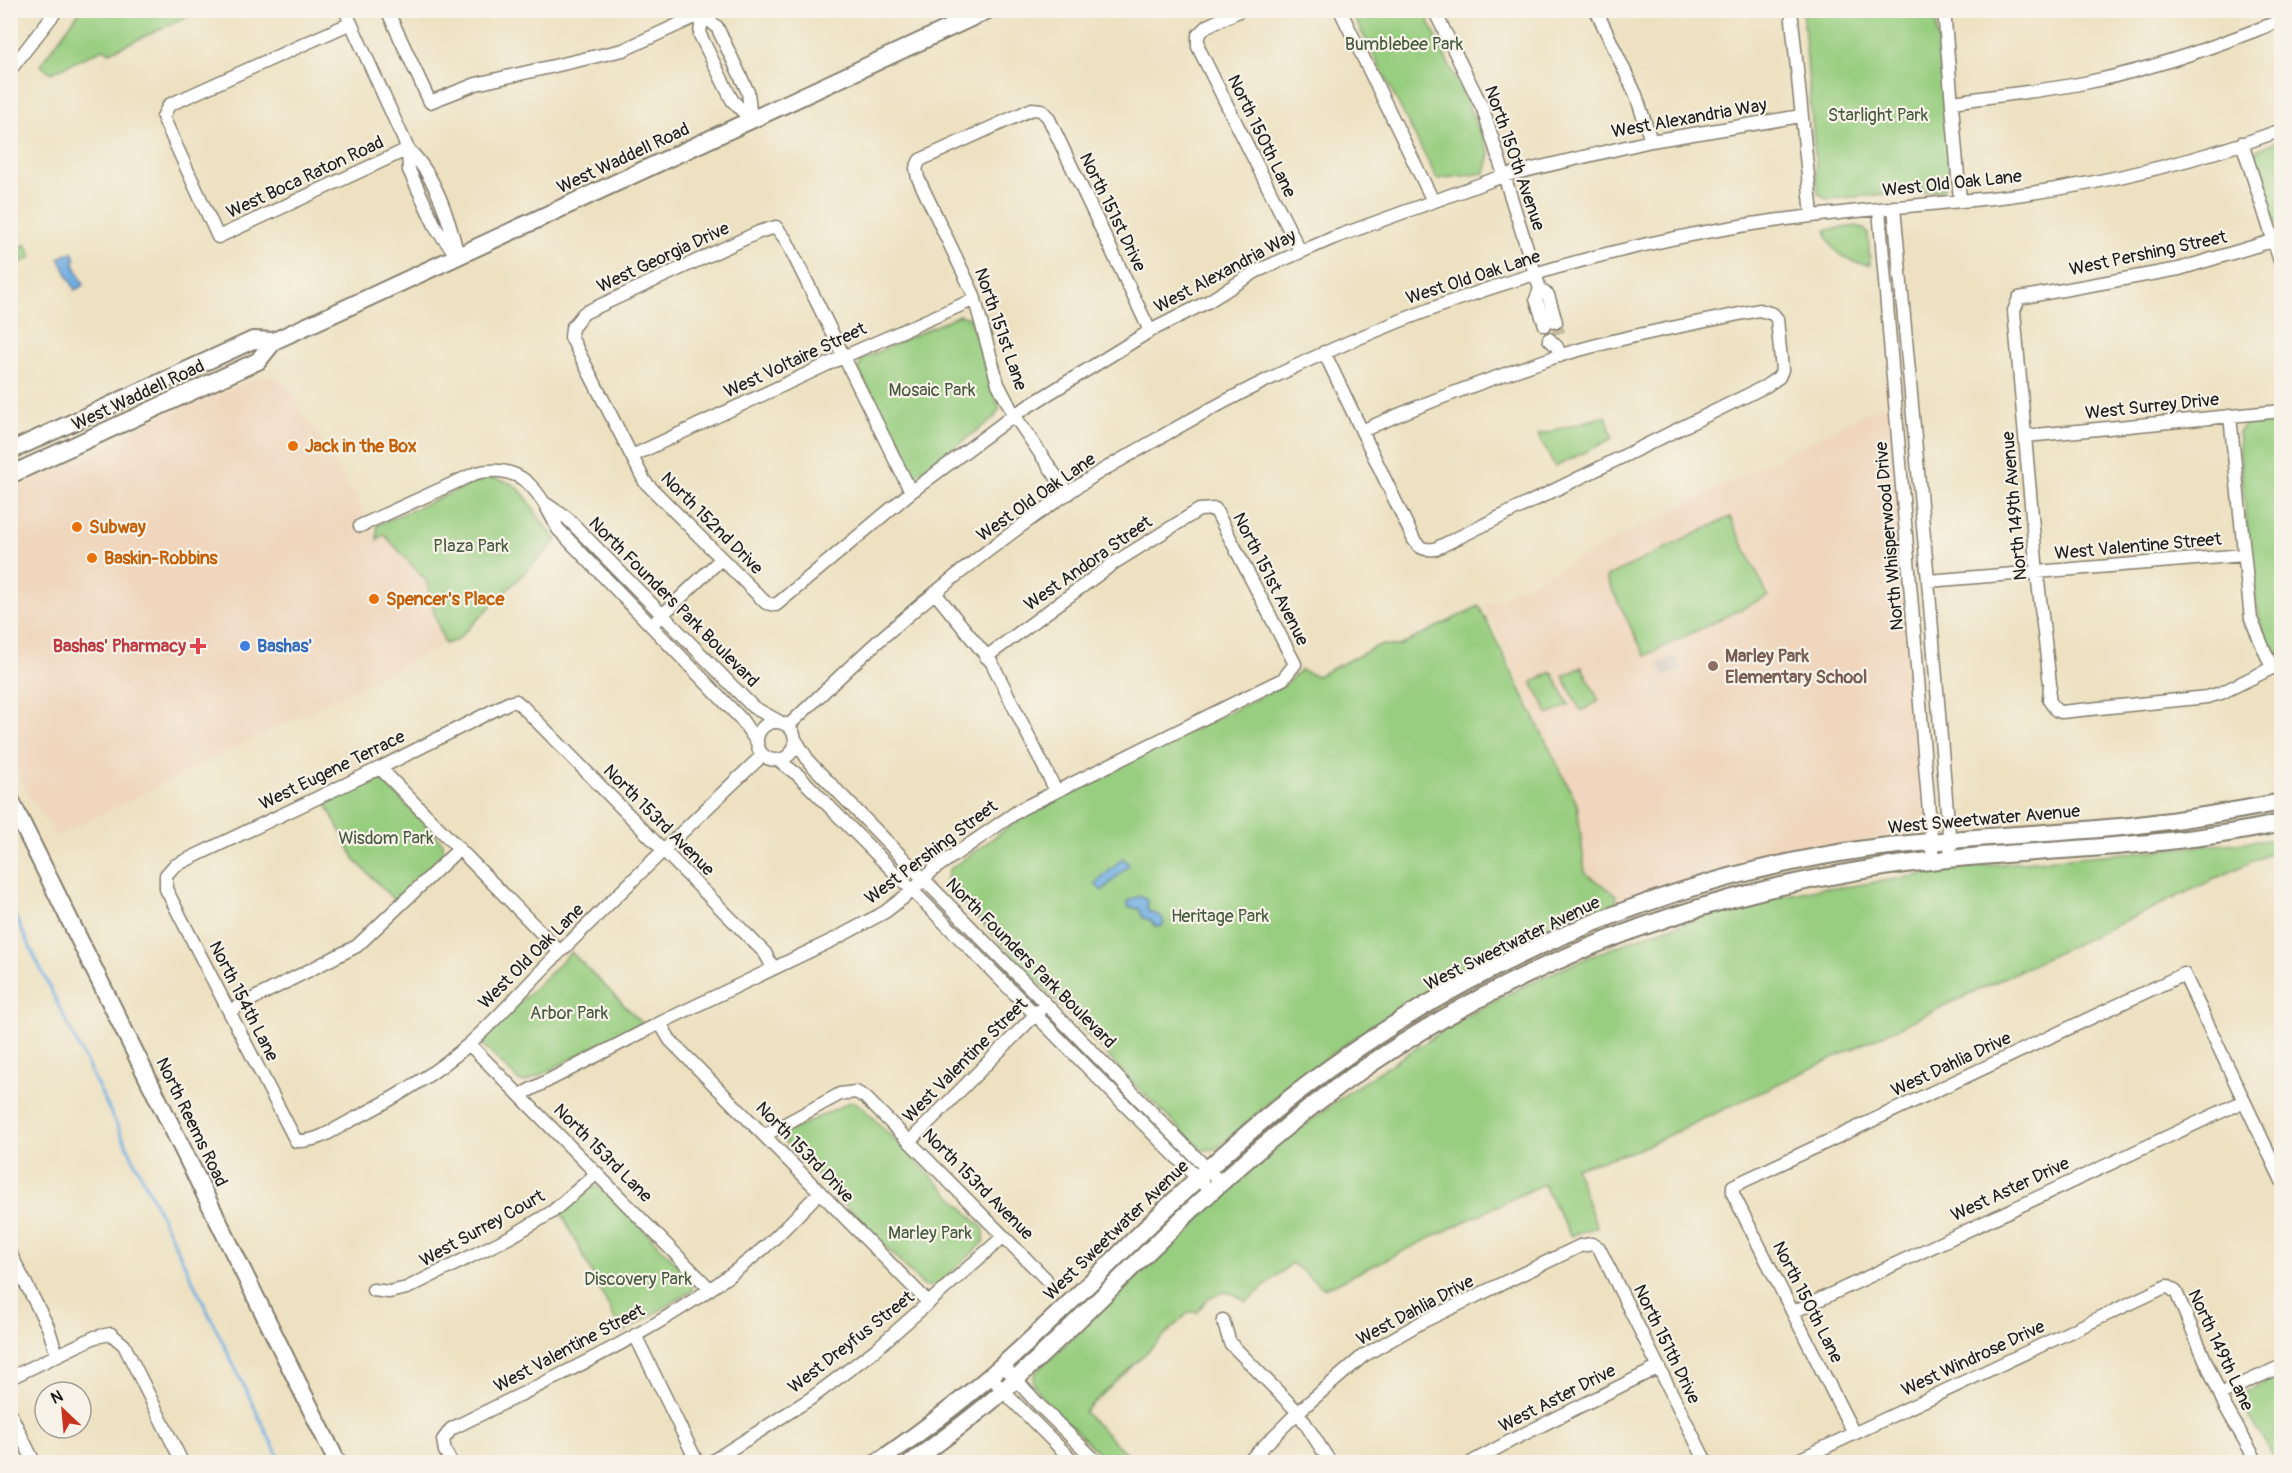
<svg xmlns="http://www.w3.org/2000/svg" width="2292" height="1473" font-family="Pangolin,sans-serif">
<rect width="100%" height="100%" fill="#f7f3e8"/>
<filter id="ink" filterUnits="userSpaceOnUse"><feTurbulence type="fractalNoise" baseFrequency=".0167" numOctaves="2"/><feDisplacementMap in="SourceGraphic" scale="12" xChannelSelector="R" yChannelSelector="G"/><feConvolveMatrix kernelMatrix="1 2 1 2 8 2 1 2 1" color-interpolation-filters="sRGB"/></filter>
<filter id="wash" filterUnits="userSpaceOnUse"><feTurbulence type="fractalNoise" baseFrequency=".008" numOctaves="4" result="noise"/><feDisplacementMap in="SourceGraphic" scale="24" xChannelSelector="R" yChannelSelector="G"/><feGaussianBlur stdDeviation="1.35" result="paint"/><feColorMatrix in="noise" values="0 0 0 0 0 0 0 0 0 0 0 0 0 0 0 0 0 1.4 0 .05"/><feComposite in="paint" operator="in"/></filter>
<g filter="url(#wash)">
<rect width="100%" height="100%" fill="#ede1c1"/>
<!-- built -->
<path fill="#efd6bc" d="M 262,376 L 276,377 L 286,385 L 358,501 L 377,540 L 384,534 L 428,582 L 435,616 L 445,644 L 57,836 L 25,789 L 11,757 L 10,491 L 47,470 L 86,458 L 121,441 L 133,430 L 177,409 Z
M 1892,403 L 1924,818 L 1921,827 L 1913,834 L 1903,836 L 1818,848 L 1730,869 L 1617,908 L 1595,880 L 1585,871 L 1577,804 L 1485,606 L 1881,406 Z"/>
<!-- industrial -->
<path fill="#cdc2b9" d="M 1676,656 L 1682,669 L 1665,677 L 1659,664 Z"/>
<!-- green -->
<path fill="#98ce80" stroke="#5a754e" stroke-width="1.5" d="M 80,11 L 80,10 L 201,11 L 110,52 L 103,49 L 51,73 L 40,65 Z
M 1351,11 L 1424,11 L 1490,153 L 1485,173 L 1437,179 Z
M 1803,11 L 1935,11 L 1951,178 L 1942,190 L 1827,199 L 1818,193 Z
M 2281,139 L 2281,226 L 2275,223 L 2254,157 L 2257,150 Z
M 1857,226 L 1864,229 L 1868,234 L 1870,264 C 1849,264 1829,253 1826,230 Z
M 26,244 L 32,257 L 11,267 L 11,252 Z
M 959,315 L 970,318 L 993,393 L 1000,408 L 994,418 L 917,475 L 909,472 L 858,370 L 862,359 Z
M 1606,416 L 1613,438 L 1555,467 L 1538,435 Z
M 2281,419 L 2281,653 L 2271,651 L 2261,626 L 2252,577 L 2238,432 L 2245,424 Z
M 485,478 C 518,479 523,492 539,518 C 544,526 551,533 557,540 L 457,640 L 445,644 L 435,616 L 427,582 L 384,534 L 377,540 L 377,525 Z
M 1730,517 L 1768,596 L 1645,656 L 1606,577 Z
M 1479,606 L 1577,804 L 1585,872 C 1593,882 1607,885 1616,895 L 1617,908 C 1506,944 1401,1002 1307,1072 C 1275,1096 1246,1124 1216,1149 L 1202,1150 L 1138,1088 L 946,884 L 949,870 L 1034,809 L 1286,684 L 1300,670 L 1317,676 L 1380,645 L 1399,646 Z
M 1582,667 L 1599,701 L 1581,711 L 1563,676 Z
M 1552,672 L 1569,705 L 1549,715 L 1532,682 Z
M 374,778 L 382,780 L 443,843 L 444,853 L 396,902 L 355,860 L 324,800 L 344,790 Z
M 2281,839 L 2281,848 L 1637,1150 L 1575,1168 L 1597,1227 L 1571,1236 L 1543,1184 L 1337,1283 L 1323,1288 L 1292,1263 L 1246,1302 C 1228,1286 1210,1291 1198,1312 L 1189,1312 L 1084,1412 L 1135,1462 L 1108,1462 L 1042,1398 L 1033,1384 L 1034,1374 L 1272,1150 L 1354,1088 L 1460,1020 L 1525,985 L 1587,958 L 1646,935 L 1747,903 L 1822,888 L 1852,886 L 1968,867 Z
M 571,952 L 642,1023 L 526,1082 L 520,1082 L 483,1045 L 484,1038 Z
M 850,1102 L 855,1102 L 863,1108 L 984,1229 L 984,1242 L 936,1287 L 924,1286 L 786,1144 L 784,1134 Z
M 592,1187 L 601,1187 L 693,1280 L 692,1291 L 622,1333 L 561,1212 Z
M 2281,1374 L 2281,1462 L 2277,1462 L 2240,1401 L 2243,1393 Z"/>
<!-- water -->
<path fill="#6fade2" stroke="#46647f" stroke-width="1.5" d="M 72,252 L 76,260 L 73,262 L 84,285 L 75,290 L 59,258 Z
M 1123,858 L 1129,865 L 1102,891 L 1095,884 Z
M 1139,896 L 1147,900 L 1148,911 L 1162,917 L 1164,923 L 1161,927 L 1155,926 L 1150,920 L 1143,918 L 1139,909 L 1128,907 L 1128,901 Z"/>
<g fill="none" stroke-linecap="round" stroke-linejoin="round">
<!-- stream -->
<path stroke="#6fade2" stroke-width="3" d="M 10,906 L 281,1462"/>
</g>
</g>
<g filter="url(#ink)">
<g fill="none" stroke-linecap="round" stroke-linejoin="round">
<!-- street-tunnel -->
<path stroke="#c3baa0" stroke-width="12" stroke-dasharray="12 6" stroke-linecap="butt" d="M 1556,322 L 1560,336"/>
<defs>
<path id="street" d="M 345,10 L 408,149 C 436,176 449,219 458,256
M 387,10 L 430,102 L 476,84 L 623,50 L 710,10
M 1241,10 L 1207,26 L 1198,35 L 1198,47 L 1300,251
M 1340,10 L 1433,201
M 1434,10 L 1483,109 L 1540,289
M 1596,10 L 1636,95 L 1651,141
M 1791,10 L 1812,215
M 1944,10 L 1960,200
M 702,14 L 700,35 L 732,100 L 751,120
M 702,14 L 717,27 L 748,92 L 751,120
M 351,23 L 169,105 L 163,117 L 218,237 L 408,149
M 10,70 L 57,10
M 1953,102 C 1998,95 2045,91 2089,82 C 2156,68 2219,45 2282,20
M 2242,143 L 2282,267
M 408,149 L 409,170 L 437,230 L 455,253
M 1894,207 L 1928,581 L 1951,859
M 1879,209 L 1933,861
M 2282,238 L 2179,269 L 2019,298 L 2014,311 L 2037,573 L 2050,684 L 2049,700 L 2056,710 L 2061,712 L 2207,697 L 2221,693 L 2282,663
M 1540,289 L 1536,299 L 1545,325
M 1540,289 L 1548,295 L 1556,322
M 1549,339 L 1557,347 L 1560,356
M 1324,352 L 1414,540 C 1420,549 1425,550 1435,549 L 1766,386 L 1779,377 L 1782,370 L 1777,319 L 1773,314 L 1759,310 C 1692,324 1624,336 1558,356 C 1492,378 1425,402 1362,431
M 2230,416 L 2251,619 L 2272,668
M 2026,436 L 2282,411
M 632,456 L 843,357 L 975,299
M 911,492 L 786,240 L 776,227 L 759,232 L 584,313 L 572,328 L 571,337 L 645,482 L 766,603 L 776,605 L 911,492 L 1014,415 L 1150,331 L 1209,301 L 1257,271 L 1333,238 L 1503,176 L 1651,141 L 1801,116
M 1068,494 L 1014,415 L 998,384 L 973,293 L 918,178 L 916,168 L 920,160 L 1032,109 L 1041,110 L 1048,117 L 1150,331
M 546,504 L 567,518 L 753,707 L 780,722
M 360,526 L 476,473 C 523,462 539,491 558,529 L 741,719 L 757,742
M 1928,581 L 2244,555
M 935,593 L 992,663 L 1056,791
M 657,620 L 721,559
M757 741a19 19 0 1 1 38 0a19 19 0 1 1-38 0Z
M 788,726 C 820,696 851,665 884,636 C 950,578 1021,523 1095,475 C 1118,461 1142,448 1166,434 C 1345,331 1542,258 1746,225 C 1833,211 1921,206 2009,196 C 2102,184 2194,162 2282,130
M 795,739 L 810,763 L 1221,1183
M 763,755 C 694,819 628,885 561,951 C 530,981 501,1016 468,1045 C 432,1076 392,1100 350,1121 C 332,1131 317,1142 296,1141 L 166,889 L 166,875 L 174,866 L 380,768 L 508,703 L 516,701 L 522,706 L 664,851 L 765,953 L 773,968
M 778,760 L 798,775 L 1211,1192
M 380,768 L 560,952
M 229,1011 L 357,946 L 459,849
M 660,1023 L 670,1040 L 929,1303
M 469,1044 L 710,1289
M 520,1095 L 660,1023 L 835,939 L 885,912 L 912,891 L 934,869 L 1021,809 L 1283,679 L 1295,664 L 1215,509 L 1199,510 L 1114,563 L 986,657
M 765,1135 L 840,1094 L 856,1092 L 865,1097 L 1046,1279
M 910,1141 L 1040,1010
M 10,1253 L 48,1327 L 57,1355
M 373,1290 L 389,1292 L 407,1288 L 512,1236 L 552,1212 L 597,1173
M 1793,1312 L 2244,1101
M 1223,1320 L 1230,1343 L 1298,1412 L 1330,1462
M 635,1335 L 697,1462
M 1003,1365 L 1039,1405 L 1097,1462
M 990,1375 L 1003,1391 L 1074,1462
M 10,1378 L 95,1337 L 111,1334 L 124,1345 L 182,1462
M 2220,1394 L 2282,1366
M 10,1413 L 34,1462
M 1854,1434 L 1733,1194 L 1733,1186 L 2184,974 L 2282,1181
M 451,1462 L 445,1451 L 443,1440 L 451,1429 C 558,1375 673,1326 765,1247 C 784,1230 802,1210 820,1192
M 711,1462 L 810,1399 L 875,1350 L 1003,1237
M 1248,1462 L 1298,1412 L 1363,1356 L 1422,1322 L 1580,1246 L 1592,1244 L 1599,1248 L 1706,1462
M 1472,1462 L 1514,1439 L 1659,1367
M 1794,1462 L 2167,1286 L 2176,1292 L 2225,1406 L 2257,1462"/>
<path id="secondary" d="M 10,451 L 253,340 L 274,341 L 344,309 L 988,10
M 10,475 L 258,361 L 274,341
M 10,799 L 337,1462
M 878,1462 C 921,1432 965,1399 1005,1363 C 1103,1276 1190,1176 1294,1095 C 1455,968 1662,878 1865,849 C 1953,837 2042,835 2130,826 C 2181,820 2231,812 2282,802
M 912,1462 C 943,1439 976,1416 1005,1389 C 1096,1307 1179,1215 1274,1137 C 1416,1017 1588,933 1768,889 C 1824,876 1881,866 1938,860 C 2053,848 2169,848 2282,823"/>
</defs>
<!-- street casing -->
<use href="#street" stroke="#847e6e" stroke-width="15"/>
<!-- secondary casing -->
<use href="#secondary" stroke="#847e6e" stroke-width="20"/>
<!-- street -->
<use href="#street" stroke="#fff" stroke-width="12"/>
<!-- secondary -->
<use href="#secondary" stroke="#fff" stroke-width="16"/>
</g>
</g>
<!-- markers -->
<g fill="#e8710a" stroke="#f7f3e8" stroke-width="2">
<circle cx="293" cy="446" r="6"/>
<circle cx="77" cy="527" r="6"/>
<circle cx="92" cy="558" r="6"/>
<circle cx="374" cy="599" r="6"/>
</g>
<path fill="#e0444e" stroke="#f7f3e8" stroke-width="2" d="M195 637h6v6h6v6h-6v6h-6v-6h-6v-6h6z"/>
<circle fill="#3f7fe0" stroke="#f7f3e8" stroke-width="2" cx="245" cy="646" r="6"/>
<circle fill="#8d6e63" stroke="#f7f3e8" stroke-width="2" cx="1713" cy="666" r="6"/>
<g text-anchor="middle" stroke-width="4.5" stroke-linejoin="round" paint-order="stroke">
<!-- park labels -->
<g font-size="18" fill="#475a3f" stroke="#f7f3e8">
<text x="1404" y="50">Bumblebee Park</text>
<text x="1878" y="121">Starlight Park</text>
<text x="932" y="396">Mosaic Park</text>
<text x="471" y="552">Plaza Park</text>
<text x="386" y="844">Wisdom Park</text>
<text x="1220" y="922">Heritage Park</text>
<text x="569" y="1019">Arbor Park</text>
<text x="930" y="1239">Marley Park</text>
<text x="638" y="1285">Discovery Park</text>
</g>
<!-- street labels -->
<g font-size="18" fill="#1c1c1c" stroke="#f7f3e8">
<text transform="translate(1689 118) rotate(-10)" y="6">West Alexandria Way</text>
<text transform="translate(1262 136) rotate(64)" y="6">North 150th Lane</text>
<text transform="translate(623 158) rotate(-25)" y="6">West Waddell Road</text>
<text transform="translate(1515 158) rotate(71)" y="6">North 150th Avenue</text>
<text transform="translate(305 177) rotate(-25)" y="6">West Boca Raton Road</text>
<text transform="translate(1952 183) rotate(-6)" y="6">West Old Oak Lane</text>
<text transform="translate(1113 212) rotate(64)" y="6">North 151st Drive</text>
<text transform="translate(2148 253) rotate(-12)" y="6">West Pershing Street</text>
<text transform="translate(663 257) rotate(-25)" y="6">West Georgia Drive</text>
<text transform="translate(1225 271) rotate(-28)" y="6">West Alexandria Way</text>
<text transform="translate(1473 277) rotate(-18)" y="6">West Old Oak Lane</text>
<text transform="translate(1001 329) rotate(71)" y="6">North 151st Lane</text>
<text transform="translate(795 360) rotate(-25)" y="6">West Voltaire Street</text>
<text transform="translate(138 395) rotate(-25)" y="6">West Waddell Road</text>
<text transform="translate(2152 406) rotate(-6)" y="6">West Surrey Drive</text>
<text transform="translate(1036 497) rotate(-35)" y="6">West Old Oak Lane</text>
<text transform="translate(2014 506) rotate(-95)" y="6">North 149th Avenue</text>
<text transform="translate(712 523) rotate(45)" y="6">North 152nd Drive</text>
<text transform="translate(1889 536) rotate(-95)" y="6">North Whisperwood Drive</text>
<text transform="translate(2138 546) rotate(-5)" y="6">West Valentine Street</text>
<text transform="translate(1088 563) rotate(-35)" y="6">West Andora Street</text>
<text transform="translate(1271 579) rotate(63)" y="6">North 151st Avenue</text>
<text transform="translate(674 602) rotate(45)" y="6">North Founders Park Boulevard</text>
<text transform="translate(332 770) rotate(-26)" y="6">West Eugene Terrace</text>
<text transform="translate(1984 819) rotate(-5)" y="6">West Sweetwater Avenue</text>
<text transform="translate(659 820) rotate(45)" y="6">North 153rd Avenue</text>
<text transform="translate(931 852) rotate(-37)" y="6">West Pershing Street</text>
<text transform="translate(1512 943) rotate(-26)" y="6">West Sweetwater Avenue</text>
<text transform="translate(531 956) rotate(-45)" y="6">West Old Oak Lane</text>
<text transform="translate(1031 963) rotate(45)" y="6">North Founders Park Boulevard</text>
<text transform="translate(244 1001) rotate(63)" y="6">North 154th Lane</text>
<text transform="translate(965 1060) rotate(-45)" y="6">West Valentine Street</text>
<text transform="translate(1951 1064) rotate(-25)" y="6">West Dahlia Drive</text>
<text transform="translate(192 1122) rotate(64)" y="6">North Reems Road</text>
<text transform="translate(805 1152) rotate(46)" y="6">North 153rd Drive</text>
<text transform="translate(603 1153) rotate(45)" y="6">North 153rd Lane</text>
<text transform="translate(978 1184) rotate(45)" y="6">North 153rd Avenue</text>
<text transform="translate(2010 1189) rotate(-25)" y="6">West Aster Drive</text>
<text transform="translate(482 1228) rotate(-29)" y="6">West Surrey Court</text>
<text transform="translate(1116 1230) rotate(-44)" y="6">West Sweetwater Avenue</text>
<text transform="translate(1808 1302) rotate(63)" y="6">North 150th Lane</text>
<text transform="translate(1415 1310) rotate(-28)" y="6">West Dahlia Drive</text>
<text transform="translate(851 1342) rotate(-38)" y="6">West Dreyfus Street</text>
<text transform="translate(1667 1344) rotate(64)" y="6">North 151th Drive</text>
<text transform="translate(569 1348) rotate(-28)" y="6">West Valentine Street</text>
<text transform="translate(2221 1350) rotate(65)" y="6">North 149th Lane</text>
<text transform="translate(1973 1358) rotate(-25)" y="6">West Windrose Drive</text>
<text transform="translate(1557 1398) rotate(-27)" y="6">West Aster Drive</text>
</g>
<!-- food labels -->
<g font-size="18" font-weight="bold" fill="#c56008" stroke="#f7f3e8" text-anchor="start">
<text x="305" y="452">Jack in the Box</text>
<text x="89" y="533">Subway</text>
<text x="104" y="564">Baskin-Robbins</text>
<text x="386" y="605">Spencer's Place</text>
</g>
<!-- health labels -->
<g font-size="18" font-weight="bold" fill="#be3a42" stroke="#f7f3e8" text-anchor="end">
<text x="186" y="652">Bashas' Pharmacy</text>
</g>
<!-- shop labels -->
<g font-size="18" font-weight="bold" fill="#366cbe" stroke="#f7f3e8" text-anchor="start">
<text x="257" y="652">Bashas'</text>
</g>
<!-- education labels -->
<g font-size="18" font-weight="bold" fill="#785e54" stroke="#f7f3e8" text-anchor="start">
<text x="1725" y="662">Marley Park<tspan x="1725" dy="21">Elementary School</tspan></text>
</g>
</g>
<!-- margin -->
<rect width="2292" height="1473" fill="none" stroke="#f7f3e8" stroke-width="36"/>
<!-- north arrow -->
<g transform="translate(63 1410) rotate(334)"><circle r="28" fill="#f7f3e8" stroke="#9f9d96" stroke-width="1.5"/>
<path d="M0-4.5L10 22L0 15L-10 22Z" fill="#c8321e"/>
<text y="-9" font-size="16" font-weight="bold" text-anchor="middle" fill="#1c1c1c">N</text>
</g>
</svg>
